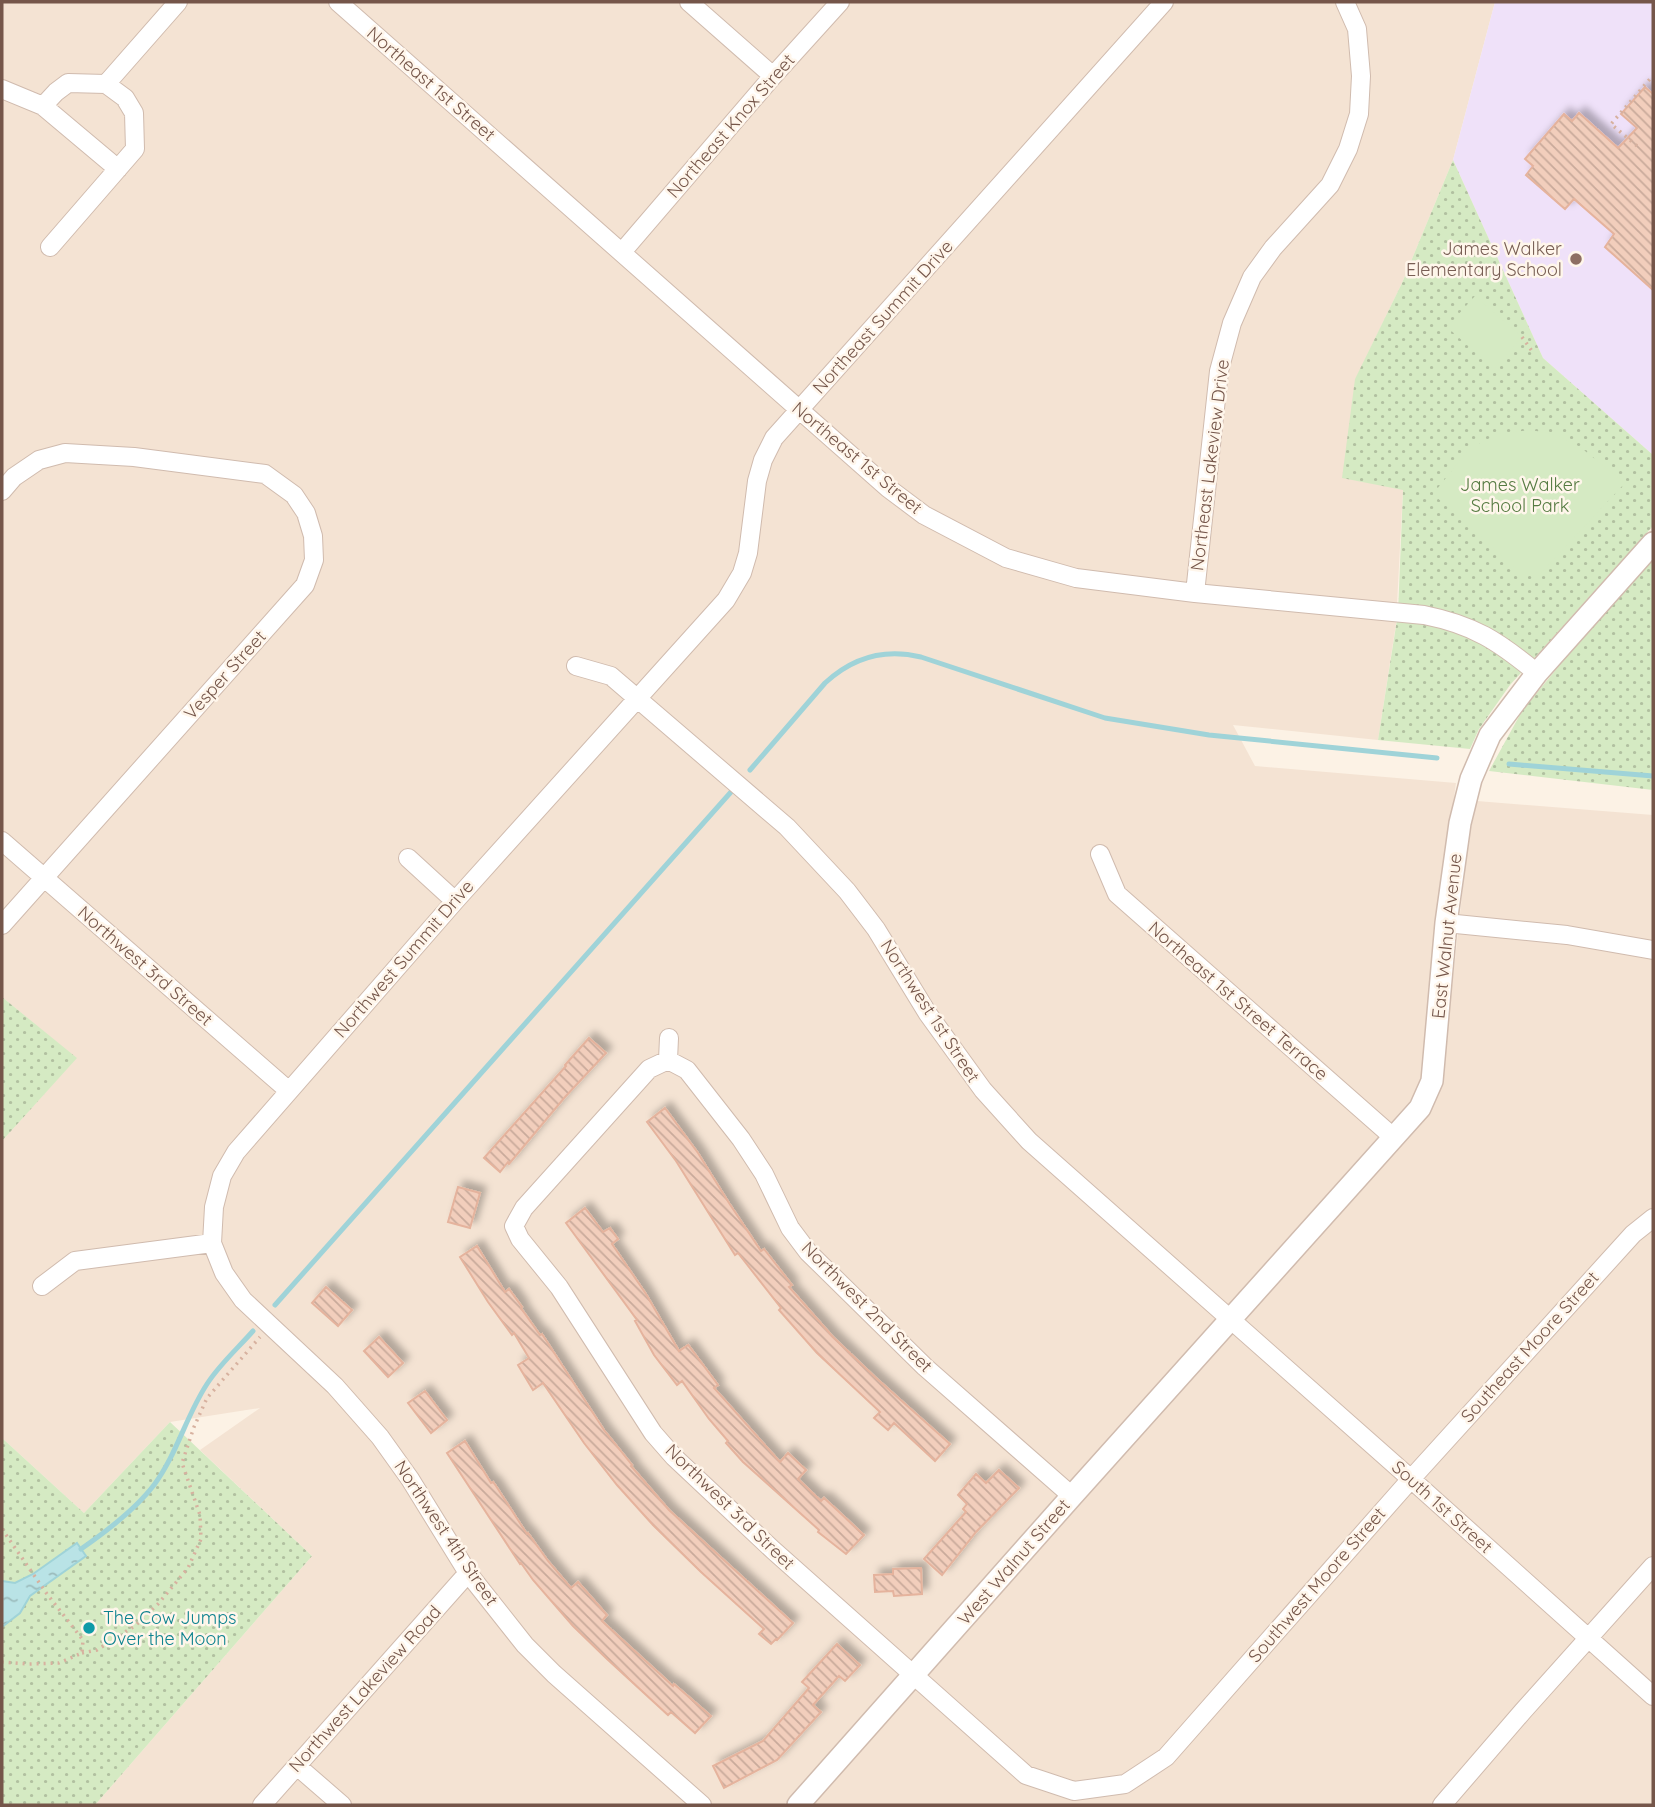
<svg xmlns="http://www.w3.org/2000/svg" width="1655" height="1807" font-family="Quicksand,sans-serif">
<defs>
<pattern id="park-dots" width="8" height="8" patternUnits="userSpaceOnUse" patternTransform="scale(1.75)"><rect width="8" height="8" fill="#d5eac3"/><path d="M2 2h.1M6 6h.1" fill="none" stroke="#b1c0a0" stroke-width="1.8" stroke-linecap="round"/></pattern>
<pattern id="water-ripples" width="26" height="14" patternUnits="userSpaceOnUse" patternTransform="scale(1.75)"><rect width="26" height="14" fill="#b9e3e6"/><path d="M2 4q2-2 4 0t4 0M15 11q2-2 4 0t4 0" fill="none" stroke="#9bbbbc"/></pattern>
<pattern id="building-back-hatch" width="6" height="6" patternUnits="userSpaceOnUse" patternTransform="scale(1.75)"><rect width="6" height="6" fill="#f2cebc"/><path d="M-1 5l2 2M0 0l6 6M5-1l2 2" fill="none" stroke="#c9aa9b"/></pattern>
<filter id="shadow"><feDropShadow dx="6" dy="-6" stdDeviation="3.5" flood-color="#0004"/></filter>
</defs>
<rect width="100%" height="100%" fill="#fcf2e5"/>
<!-- residential -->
<path fill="#f4e3d3" d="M 2,2 L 1495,2 L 1453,160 L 1402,283 L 1355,380 L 1403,489 L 1396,624 L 1378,740 L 1233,725 L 1255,766 L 1456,783 L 1445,862 L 1421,1080 L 1412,1099 L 784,1805 L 95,1805 L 312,1556 L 200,1450 L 260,1408 L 170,1422 L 84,1513 L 2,1438 L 2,1141 L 76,1058 L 2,997 Z
M 1477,801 L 1653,815 L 1653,1805 L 812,1805 L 1421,1122 L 1434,1104 L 1441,1087 L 1468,841 Z"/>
<!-- education -->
<path fill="#efe1f9" d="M 1495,2 L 1653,2 L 1653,455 L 1543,358 L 1453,160 Z"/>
<!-- park -->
<path fill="url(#park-dots)" d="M 1453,160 L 1543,358 L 1653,455 L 1653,526 L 1510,685 L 1479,729 L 1470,749 L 1378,740 L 1398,613 L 1403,490 L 1342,478 L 1355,379 L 1402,283 Z
M 1653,556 L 1653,790 L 1489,771 L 1522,711 L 1600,616 Z
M 2,997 L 77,1058 L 2,1141 Z
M 170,1422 L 312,1556 L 95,1805 L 2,1805 L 2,1438 L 84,1513 Z"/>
<!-- pitch -->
<path fill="#d5eac3" d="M 1475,296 L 1522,337 L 1494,369 L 1447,327 Z
M 1531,430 L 1557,435 L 1580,447 L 1625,483 L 1539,575 L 1525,576 L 1433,494 L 1470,448 L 1498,434 Z"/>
<!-- water -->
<path fill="url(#water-ripples)" stroke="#9fd3d8" stroke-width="2" d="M 77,1543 L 86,1556 L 30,1596 L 20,1613 L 2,1627 L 2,1581 L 15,1583 L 33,1574 Z"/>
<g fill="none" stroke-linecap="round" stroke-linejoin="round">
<!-- stream -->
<path stroke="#9fd3d8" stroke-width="5" d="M 1509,764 L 1653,776
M 750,770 L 825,683 C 853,657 884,648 921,657 L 1105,718 L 1209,735 L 1437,758
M 275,1305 L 731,792
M 81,1549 C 107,1531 135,1510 154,1485 C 177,1454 186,1416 207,1384 C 219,1365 238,1348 253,1331"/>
</g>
<!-- building -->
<path fill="url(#building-back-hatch)" stroke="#e5b39d" stroke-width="2" filter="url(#shadow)" d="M 1645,87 L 1653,94 L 1653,290 L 1605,247 L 1614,234 L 1574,199 L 1565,209 L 1526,175 L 1533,166 L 1525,159 L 1564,114 L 1572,121 L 1579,113 L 1618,148 L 1637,128 L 1621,114 Z
M 589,1038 L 606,1053 L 565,1097 L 509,1164 L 508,1162 L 500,1172 L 484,1158 L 566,1066 L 565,1065 Z
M 665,1108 L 698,1153 L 729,1203 L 761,1251 L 764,1249 L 792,1285 L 789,1287 L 833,1337 L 875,1377 L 950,1444 L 935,1461 L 894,1423 L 888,1430 L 874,1418 L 880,1412 L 817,1353 L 779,1310 L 781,1308 L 738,1253 L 735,1255 L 676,1161 L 647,1122 Z
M 458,1187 L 480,1193 L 470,1228 L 448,1222 Z
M 585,1208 L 603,1232 L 610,1228 L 618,1239 L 612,1244 L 646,1294 L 679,1351 L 688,1345 L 689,1346 L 718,1385 L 714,1388 L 780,1462 L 788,1453 L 806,1470 L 798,1479 L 821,1501 L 824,1498 L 864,1535 L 846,1554 L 818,1532 L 819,1530 L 743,1462 L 726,1443 L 728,1441 L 709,1419 L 682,1381 L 677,1385 L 654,1355 L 635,1321 L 637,1320 L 566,1223 Z
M 477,1246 L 505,1292 L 509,1289 L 522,1307 L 521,1308 L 540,1335 L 542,1334 L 604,1430 L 632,1465 L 631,1466 L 669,1510 L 793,1623 L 777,1640 L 776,1639 L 771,1644 L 759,1634 L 764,1629 L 701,1572 L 653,1525 L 617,1485 L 584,1443 L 543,1383 L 533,1390 L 518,1365 L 529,1358 L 514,1333 L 512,1335 L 488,1302 L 460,1257 Z
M 326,1287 L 352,1310 L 338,1326 L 312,1303 Z
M 379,1337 L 403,1363 L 388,1377 L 364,1351 Z
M 425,1391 L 447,1420 L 431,1433 L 408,1403 Z
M 465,1441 L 491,1483 L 493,1482 L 496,1486 L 527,1534 L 528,1533 L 548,1561 L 571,1588 L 578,1582 L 607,1615 L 602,1621 L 673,1686 L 674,1684 L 711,1716 L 695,1733 L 671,1712 L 668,1715 L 607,1659 L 573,1626 L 533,1580 L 521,1563 L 520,1564 L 447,1453 Z
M 999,1470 L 1019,1488 L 976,1532 L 942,1575 L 924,1559 L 966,1512 L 963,1509 L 967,1504 L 958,1495 L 976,1474 L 986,1483 Z
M 921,1568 L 922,1594 L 894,1596 L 893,1591 L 875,1592 L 874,1575 L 893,1574 L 893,1569 Z
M 837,1644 L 860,1665 L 845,1681 L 839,1676 L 813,1705 L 821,1712 L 777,1760 L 724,1788 L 713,1766 L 763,1741 L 809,1688 L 802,1682 Z"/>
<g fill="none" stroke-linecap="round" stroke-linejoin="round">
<defs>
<path id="minor" d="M 338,2 L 888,488 L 924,515 L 1006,558 L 1076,578 L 1195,593 L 1424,615 C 1474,625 1498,641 1537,673
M 689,2 L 773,76
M 106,84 L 178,2
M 2,89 L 43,106 L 118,169
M 43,106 L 56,92 L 68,83 L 106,84 L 125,98 L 134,113 L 135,149 L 50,247
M 622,252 L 773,76 L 840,2
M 2,491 L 14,477 L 39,460 L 65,453 L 134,457 L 265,474 L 294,495 L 306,513 L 313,536 L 314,560 L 305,585 L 2,925
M 1195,593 L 1219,371 L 1232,323 L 1252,277 L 1273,248 L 1330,185 L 1348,149 L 1359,114 L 1361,76 L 1357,29 L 1345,2
M 576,666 L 611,676 L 787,827 L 847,891 L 876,929 L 928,1014 L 983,1090 L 1029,1141 L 1411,1479 L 1653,1696
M 2,841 L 289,1091
M 1100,854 L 1117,894 L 1393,1137
M 408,858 L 455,901
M 1446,923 L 1567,935 L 1653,950
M 669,1038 L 668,1060 L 649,1069 L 524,1208 L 514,1226 L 520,1239 L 559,1287 L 653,1433 L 674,1457 L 773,1550 L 1026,1775 L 1074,1791 L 1125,1784 L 1166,1757 L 1411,1479 L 1633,1234 L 1653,1218
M 668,1060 L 687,1070 L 741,1139 L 764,1174 L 790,1228 L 808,1252 L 925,1367 L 1072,1496
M 42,1286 L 75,1261 L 212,1243
M 297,1766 L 342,1805
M 262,1805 L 468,1573
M 702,1805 L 554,1674 L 525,1645 L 468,1573 L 410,1479 L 380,1437 L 335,1386 L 243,1300 L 224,1273 L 212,1243 L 214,1207 L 222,1176 L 236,1152 L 455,901 L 726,600 L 742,573 L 748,553 L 757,481 L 763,460 L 774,438 L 1164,2
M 1442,1805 L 1523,1711 L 1653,1566"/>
<path id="tertiary" d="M 798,1805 L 1072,1496 L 1420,1108 L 1432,1081 L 1446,923 L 1460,823 L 1471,779 L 1490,735 L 1537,673 L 1653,543"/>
</defs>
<!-- minor casing -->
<use href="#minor" stroke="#d0bbae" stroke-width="20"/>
<!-- tertiary casing -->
<use href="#tertiary" stroke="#d0bbae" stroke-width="24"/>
<!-- path -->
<path stroke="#d7b19f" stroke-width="3.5" stroke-dasharray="2 5" stroke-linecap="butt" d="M 1637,146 L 1611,124 L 1650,79
M 1522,337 L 1532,351
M 2,1529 L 47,1594 L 83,1640 L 82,1653 L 59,1663 L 28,1664 L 2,1662
M 82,1653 L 97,1650 L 136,1625 L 158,1604 L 188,1568 L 201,1539 L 200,1515 L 182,1463 L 194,1427 L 207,1398 L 260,1337"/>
<!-- minor -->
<use href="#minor" stroke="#fff" stroke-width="18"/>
<!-- tertiary -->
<use href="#tertiary" stroke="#fff" stroke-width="21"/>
</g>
<!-- markers -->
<circle fill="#8d6e63" stroke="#fff6eb" stroke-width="2.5" cx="1576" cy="259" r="7"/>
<circle fill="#0f9aa8" stroke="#fff6eb" stroke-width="2.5" cx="89" cy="1628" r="7"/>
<g text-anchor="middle" stroke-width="5" stroke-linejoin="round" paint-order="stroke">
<!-- street labels -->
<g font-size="18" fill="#75564a" stroke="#fff6eb">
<text transform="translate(431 84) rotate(41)" y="6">Northeast 1st Street</text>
<text transform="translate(731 126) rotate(-49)" y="6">Northeast Knox Street</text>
<text transform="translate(883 317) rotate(-48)" y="6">Northeast Summit Drive</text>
<text transform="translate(857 458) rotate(40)" y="6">Northeast 1st Street</text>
<text transform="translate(1210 465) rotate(-83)" y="6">Northeast Lakeview Drive</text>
<text transform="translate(225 675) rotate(-48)" y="6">Vesper Street</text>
<text transform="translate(1447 936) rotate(-84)" y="6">East Walnut Avenue</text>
<text transform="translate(404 959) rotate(-49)" y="6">Northwest Summit Drive</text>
<text transform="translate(145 966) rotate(41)" y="6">Northwest 3rd Street</text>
<text transform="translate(1238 1001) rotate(41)" y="6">Northeast 1st Street Terrace</text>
<text transform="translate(930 1011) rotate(57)" y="6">Northwest 1st Street</text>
<text transform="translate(867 1307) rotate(45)" y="6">Northwest 2nd Street</text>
<text transform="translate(1530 1347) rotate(-48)" y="6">Southeast Moore Street</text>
<text transform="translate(730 1507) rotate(44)" y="6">Northwest 3rd Street</text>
<text transform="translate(1442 1507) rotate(42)" y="6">South 1st Street</text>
<text transform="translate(446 1533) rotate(56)" y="6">Northwest 4th Street</text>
<text transform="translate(1014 1562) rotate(-49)" y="6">West Walnut Street</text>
<text transform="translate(1317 1585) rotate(-49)" y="6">Southwest Moore Street</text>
<text transform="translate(365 1689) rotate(-48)" y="6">Northwest Lakeview Road</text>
</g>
<!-- education labels -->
<g font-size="18" fill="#785e54" stroke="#fff6eb" text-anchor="end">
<text x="1562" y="255">James Walker<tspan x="1562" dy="21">Elementary School</tspan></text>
</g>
<!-- park labels -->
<g font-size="18" fill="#567b42" stroke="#fff6eb">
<text x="1520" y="491">James Walker<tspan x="1520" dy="21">School Park</tspan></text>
</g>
<!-- culture labels -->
<g font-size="18" fill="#0d838f" stroke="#fff6eb" text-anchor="start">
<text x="103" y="1624">The Cow Jumps<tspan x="103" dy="21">Over the Moon</tspan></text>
</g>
</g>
<!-- border -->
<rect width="1655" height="1807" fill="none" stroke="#75564a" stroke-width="7"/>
</svg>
